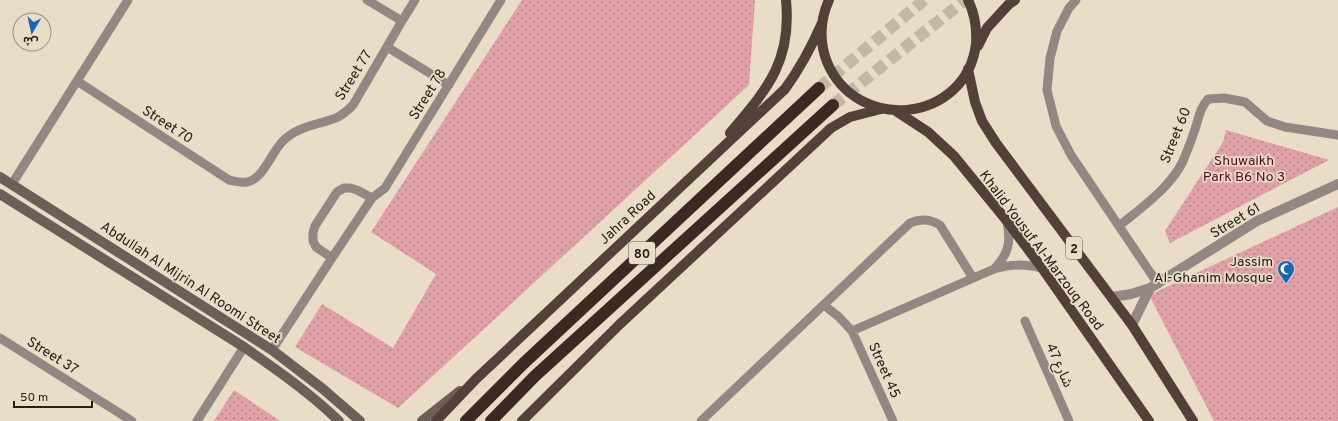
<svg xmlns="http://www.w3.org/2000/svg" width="1338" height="421" font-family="Overpass,'Noto Sans Arabic',sans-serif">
<defs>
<pattern id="grass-dots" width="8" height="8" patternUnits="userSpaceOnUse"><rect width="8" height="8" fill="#e0a0a8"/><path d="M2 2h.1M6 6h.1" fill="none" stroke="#b58288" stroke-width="1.8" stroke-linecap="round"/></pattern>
</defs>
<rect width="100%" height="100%" fill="#eaddc8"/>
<!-- grass -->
<path fill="url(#grass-dots)" d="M 522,0 L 755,0 L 749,85 L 398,408 L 295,347 L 322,304 L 393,348 L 436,274 L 371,232 Z
M 1226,130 L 1329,160 L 1170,243 L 1165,231 L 1223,142 Z
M 1338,207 L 1338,421 L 1214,421 L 1149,295 Z
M 234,390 L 280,421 L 214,421 Z"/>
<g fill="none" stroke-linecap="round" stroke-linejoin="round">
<!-- motorway-tunnel -->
<path stroke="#c3b7a5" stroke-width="12" stroke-dasharray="12 6" stroke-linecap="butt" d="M 819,88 L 924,0
M 833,105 L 965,0"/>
<!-- minor -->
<path stroke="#928783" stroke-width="9" d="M 367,0 L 402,21
M 1076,0 L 1069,8 L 1057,31 L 1050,58 L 1047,90 L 1056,126 L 1071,155 L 1158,284
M 387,47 L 449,85
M 77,81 L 229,180 C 234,181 241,183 247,182 C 263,180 272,151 283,141 C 298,126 317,125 336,118 C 343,115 348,110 353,105 L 402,21 L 415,0
M 12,184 L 128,0
M 1119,226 C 1141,208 1171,187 1183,161 C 1187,151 1191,142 1194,132 C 1199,119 1199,109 1208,99 L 1224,98 L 1245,102 L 1267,121 L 1285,127 L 1338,135
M 332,258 L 316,247 L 313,241 L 313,233 L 315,226 L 337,192 L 344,188 L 350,188 L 357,190 L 372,198
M 995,268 C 1009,253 1011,242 1007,222
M 824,305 L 839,317 L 852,331 L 893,421
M 1025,321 L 1069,421
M 852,331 L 994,269 C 1011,264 1024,264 1042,268
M 0,338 L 132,421
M 272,350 L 332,258 L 372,198 L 385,188 L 501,0
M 197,421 L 244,347
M 701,421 L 910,223 C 921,218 930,219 940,225 L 973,278"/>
<!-- tertiary -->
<path stroke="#928783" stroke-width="10" d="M 1112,297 L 1131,294 L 1150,288 L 1257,221 L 1338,184
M 1132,325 L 1150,288"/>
<!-- secondary -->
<path stroke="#6d5e57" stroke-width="10" d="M 0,177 L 272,350 L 323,389 L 360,421
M 0,194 L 244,347 C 277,370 310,393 339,421
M 422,421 L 460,391"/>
<!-- primary -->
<path stroke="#524139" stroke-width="10" d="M 829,0 C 820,19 819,42 827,62 C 857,134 966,123 976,44 C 977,28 975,14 968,0
M 978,46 L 987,28 L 1009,4 L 1015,0
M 968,69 L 975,102 L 982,121 L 996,143 L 1132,325 L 1193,421
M 896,111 L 928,132 L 954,156 L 1007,221 L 1042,268 L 1149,421
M 730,133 C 767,89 792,62 786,0
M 436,421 L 476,379 L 785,89 C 801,67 811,48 822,23
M 522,421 L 620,324 L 831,128 L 850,117 L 881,109"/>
<!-- motorway -->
<path stroke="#3c2921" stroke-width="12" d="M 466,421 L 524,363 L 819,88
M 491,421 L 535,376 L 833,105"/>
</g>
<!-- icons -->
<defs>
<symbol id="mosque-pin" viewBox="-11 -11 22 30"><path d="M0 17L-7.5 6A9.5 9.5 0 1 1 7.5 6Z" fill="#1867b6" stroke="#eaddc8"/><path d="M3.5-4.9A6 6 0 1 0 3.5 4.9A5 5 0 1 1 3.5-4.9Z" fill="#fff"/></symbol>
</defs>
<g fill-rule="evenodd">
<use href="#mosque-pin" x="1276" y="259" width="20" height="27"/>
</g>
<g text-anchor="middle" stroke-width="3.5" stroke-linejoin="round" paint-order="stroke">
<!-- shield labels -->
<g fill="#eaddc8" stroke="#60594d" stroke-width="1">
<rect x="1066" y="237" width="16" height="22" rx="3"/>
<rect x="629" y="242" width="26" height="22" rx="3"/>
</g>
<g font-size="13" font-weight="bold" fill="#252018">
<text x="1074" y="253">2</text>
<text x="642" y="258">80</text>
</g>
<!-- street labels -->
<g font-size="14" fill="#252018" stroke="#eaddc8">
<text transform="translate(353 75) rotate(-58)" y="5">Street 77</text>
<text transform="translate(427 94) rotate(-58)" y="5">Street 78</text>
<text transform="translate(168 124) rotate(33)" y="5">Street 70</text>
<text transform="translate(1175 135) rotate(-68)" y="5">Street 60</text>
<text transform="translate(627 217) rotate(-43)" y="5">Jahra Road</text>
<text transform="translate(1235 220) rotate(-31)" y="5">Street 61</text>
<text transform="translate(1042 250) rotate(53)" y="5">Khalid Yousuf Al-Marzouq Road</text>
<text transform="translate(191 282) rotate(33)" y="5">Abdullah Al Mijrin Al Roomi Street</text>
<text transform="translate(53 355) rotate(32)" y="5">Street 37</text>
<text transform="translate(1060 365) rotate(66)" y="5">شارع 47</text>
<text transform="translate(885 370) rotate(66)" y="5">Street 45</text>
</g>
<!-- park labels -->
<g font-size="14" fill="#540a1f" stroke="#eaddc8">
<text x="1244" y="165">Shuwaikh<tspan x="1244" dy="16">Park B6 No 3</tspan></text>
</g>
<!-- poi labels -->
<g font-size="14" fill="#252018" stroke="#eaddc8" text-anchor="end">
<text x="1273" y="266">Jassim<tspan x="1273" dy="16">Al-Ghanim Mosque</tspan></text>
</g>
</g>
<!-- north arrow -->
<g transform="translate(32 32) rotate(189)"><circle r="19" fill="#eaddc8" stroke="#9b9182"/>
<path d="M0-3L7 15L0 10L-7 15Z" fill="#1867b6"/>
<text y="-6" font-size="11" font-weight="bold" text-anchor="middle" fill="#252018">ش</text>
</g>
<!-- scale -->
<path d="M14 401v6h78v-6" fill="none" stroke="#252018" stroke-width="2"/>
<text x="20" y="401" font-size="12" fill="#252018" stroke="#eaddc8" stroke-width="3" paint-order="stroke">50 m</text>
</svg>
